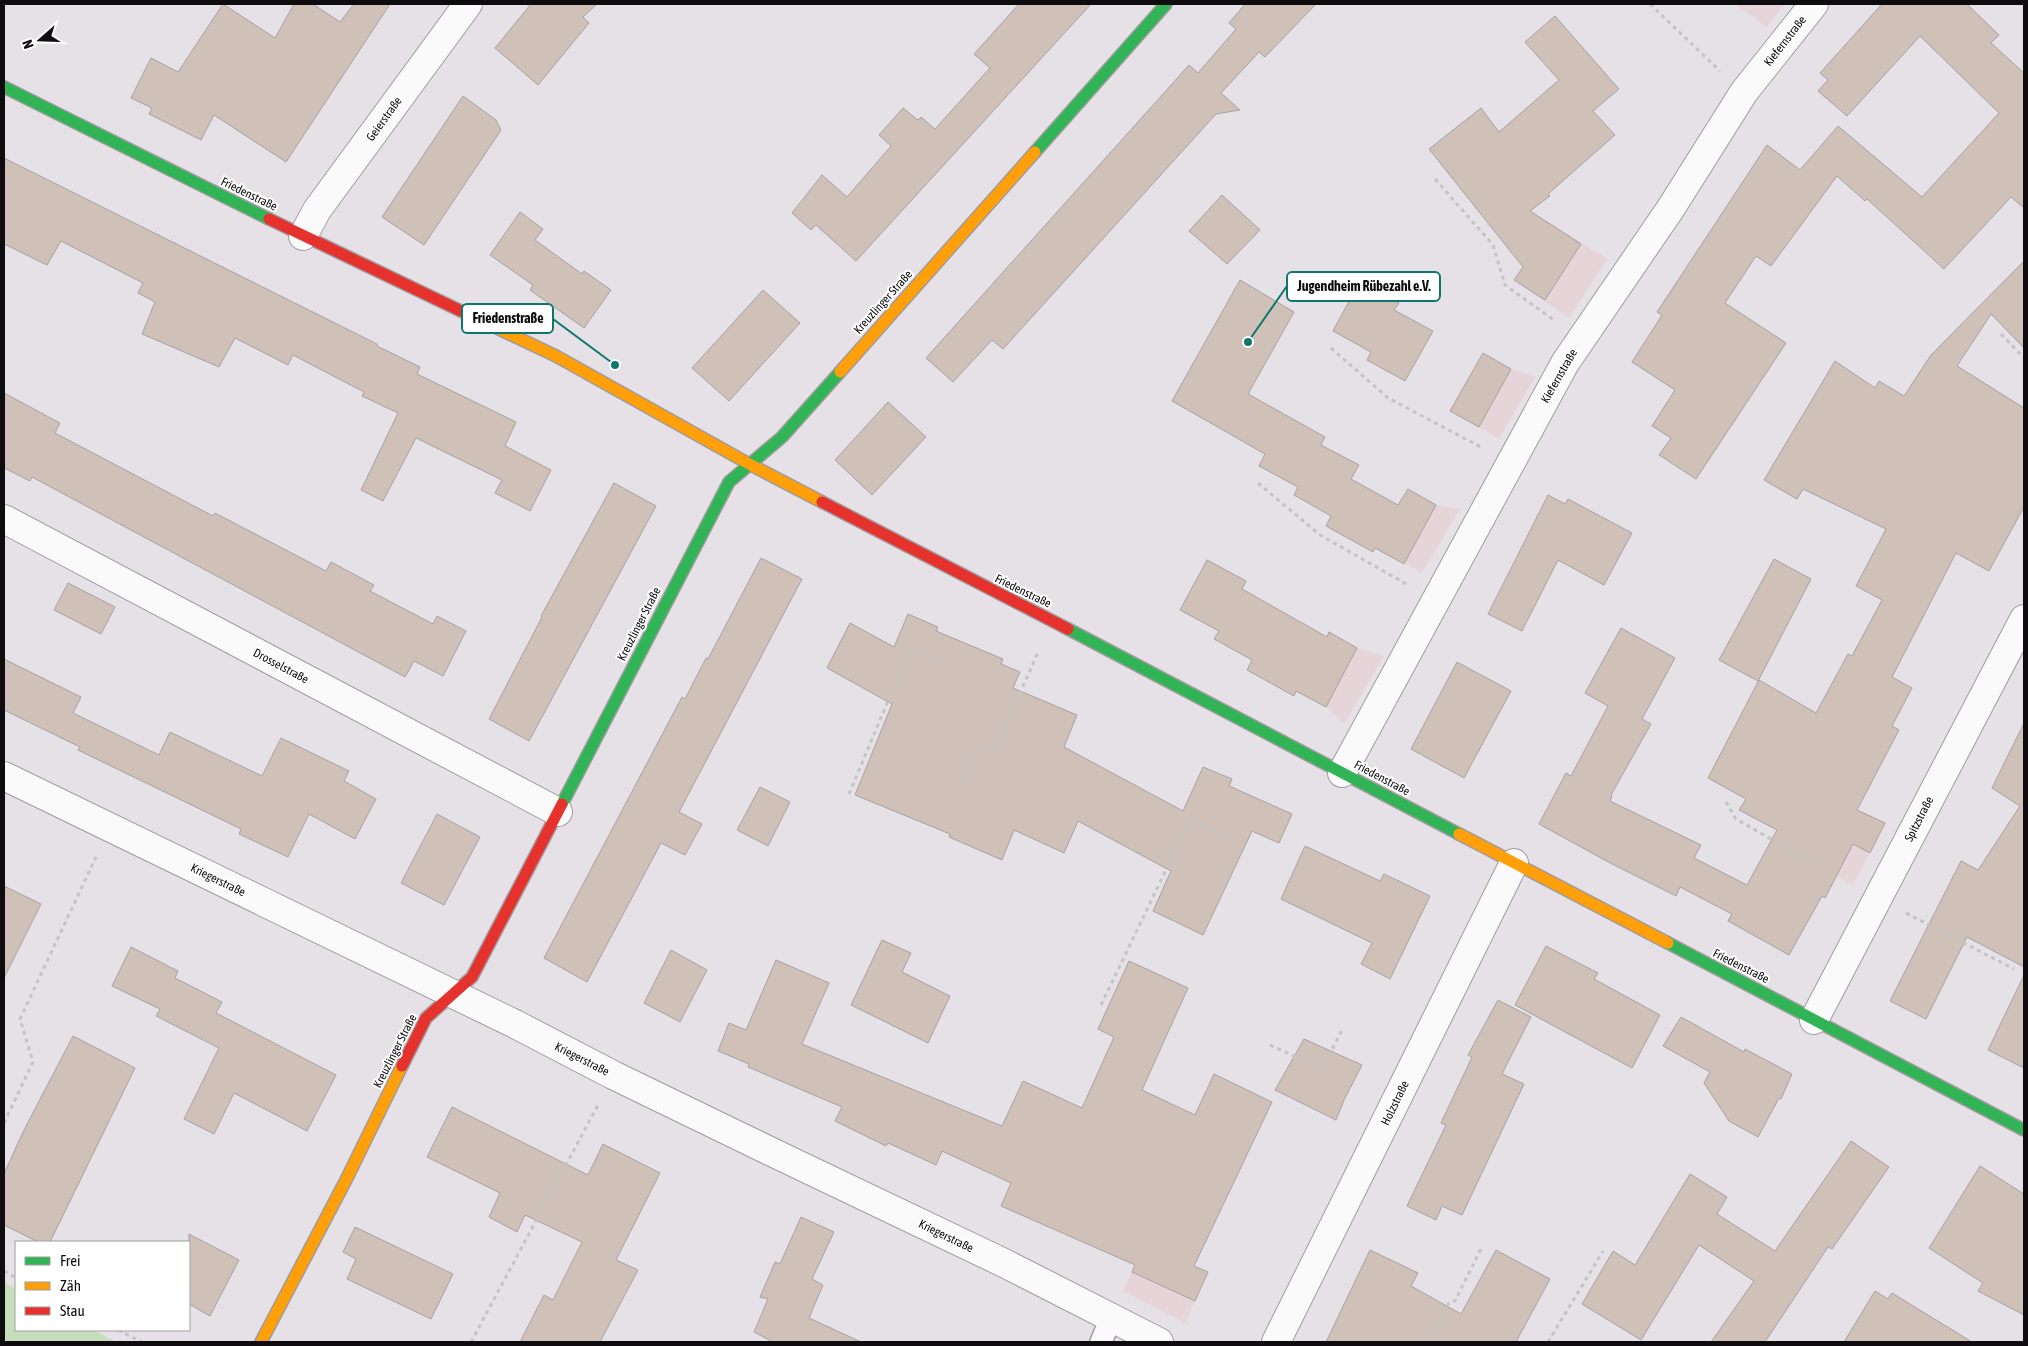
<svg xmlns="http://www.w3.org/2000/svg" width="2028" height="1346" font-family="'Asap Condensed',sans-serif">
<rect width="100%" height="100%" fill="#e6e1e6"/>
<!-- industrial -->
<path fill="#e5d4d8" d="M 1735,4 L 1785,4 L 1766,27 Z
M 1550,223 L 1607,259 L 1569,318 L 1514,280 Z
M 1483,353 L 1511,369 L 1535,377 L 1499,439 L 1451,411 Z
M 1408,489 L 1436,505 L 1460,509 L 1422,573 L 1376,548 Z
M 1329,632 L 1357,648 L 1384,656 L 1344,724 L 1326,707 L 1297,691 Z
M 1844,803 L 1885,823 L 1853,885 L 1816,865 Z
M 1145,1243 L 1208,1272 L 1185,1323 L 1123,1291 Z"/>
<!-- green -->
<path fill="#c6debc" d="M 4,1282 L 16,1289 L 16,1330 L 93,1330 L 116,1342 L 4,1342 Z"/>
<!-- building -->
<path fill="#cfc1b7" stroke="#a6a2a3" d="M 223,4 L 275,38 L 294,4 L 313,4 L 340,22 L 354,4 L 390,4 L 286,162 L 214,115 L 201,140 L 149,114 L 152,108 L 131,98 L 151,58 L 178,72 Z
M 531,4 L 597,4 L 583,17 L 589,23 L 538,85 L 495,48 Z
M 1019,4 L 1091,4 L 856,261 L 816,225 L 811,230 L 792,213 L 822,175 L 847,197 L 891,146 L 879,135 L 903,108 L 918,120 L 921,117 L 935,129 L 990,68 L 974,54 Z
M 1245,4 L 1316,4 L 1265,57 L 1259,52 L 1221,93 L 1240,110 L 1216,114 L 1003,349 L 992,340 L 953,382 L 926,358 L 1189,65 L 1198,73 L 1236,29 L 1229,23 Z
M 1882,4 L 1967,4 L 1999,35 L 1991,43 L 2024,73 L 2024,208 L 2011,197 L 1944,269 L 1867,199 L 1865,201 L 1837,176 L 1771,266 L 1756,256 L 1725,303 L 1786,343 L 1696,479 L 1659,455 L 1671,438 L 1652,426 L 1675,390 L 1632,362 L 1662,315 L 1657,312 L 1767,145 L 1800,170 L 1838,126 L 1922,197 L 1999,113 L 1920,36 L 1847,116 L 1818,91 L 1828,80 L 1820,73 Z
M 1555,16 L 1619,89 L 1593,111 L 1615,135 L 1548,194 L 1550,196 L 1530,211 L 1581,244 L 1545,300 L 1514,280 L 1523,267 L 1429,149 L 1481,108 L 1499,132 L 1559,80 L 1525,42 Z
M 463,96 L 496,120 L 501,130 L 424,245 L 382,217 Z
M 4,158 L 377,344 L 377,346 L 420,367 L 417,374 L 516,422 L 505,446 L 551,470 L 530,511 L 495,493 L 502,480 L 416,438 L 383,501 L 361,490 L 398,413 L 362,396 L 364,392 L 293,355 L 288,365 L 235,338 L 219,367 L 142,334 L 155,302 L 138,293 L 143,283 L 61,241 L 47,265 L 4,244 Z
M 1222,195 L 1260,230 L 1227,264 L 1189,231 Z
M 520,212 L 543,229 L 535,240 L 582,274 L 584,271 L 611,290 L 584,328 L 530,290 L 533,285 L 490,255 Z
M 2024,261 L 2024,348 L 1991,314 L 1957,366 L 2024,408 L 2024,507 L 1989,571 L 1956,553 L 1892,677 L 1912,688 L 1892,726 L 1899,730 L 1857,810 L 1885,823 L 1870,853 L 1853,844 L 1825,898 L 1822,896 L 1789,955 L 1728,921 L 1732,914 L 1680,887 L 1676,896 L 1612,864 L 1539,824 L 1566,773 L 1571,776 L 1608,706 L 1585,693 L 1621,628 L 1675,658 L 1642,719 L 1651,724 L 1611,795 L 1612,796 L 1610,801 L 1701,845 L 1694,858 L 1747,885 L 1777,830 L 1739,810 L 1746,799 L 1708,778 L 1759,680 L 1816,713 L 1848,654 L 1852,656 L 1882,600 L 1856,586 L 1886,529 L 1803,489 L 1797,499 L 1764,480 L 1835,361 L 1875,388 L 1879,381 L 1904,396 L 1931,355 Z
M 1240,280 L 1294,312 L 1248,394 L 1325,437 L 1321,445 L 1359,465 L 1351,479 L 1398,505 L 1408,489 L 1436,505 L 1404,564 L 1375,548 L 1373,552 L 1326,526 L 1331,516 L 1294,495 L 1298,487 L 1259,466 L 1265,454 L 1172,401 Z
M 1360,281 L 1399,303 L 1394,310 L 1433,331 L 1405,381 L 1367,360 L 1371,352 L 1333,331 Z
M 763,290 L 800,323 L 729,401 L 692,368 Z
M 1483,353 L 1511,369 L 1479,427 L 1450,411 Z
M 4,393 L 60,423 L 55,433 L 213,516 L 215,513 L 326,571 L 331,562 L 374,585 L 370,591 L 433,624 L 437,616 L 466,631 L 443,676 L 414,661 L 405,677 L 32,477 L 30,481 L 4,468 Z
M 888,402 L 926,437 L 872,495 L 835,460 Z
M 614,483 L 656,506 L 529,741 L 489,719 L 542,617 L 541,616 Z
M 1548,495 L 1565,504 L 1568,499 L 1632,533 L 1604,585 L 1558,560 L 1522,631 L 1488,614 Z
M 761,558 L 802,579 L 679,812 L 702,824 L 685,855 L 661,843 L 587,982 L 544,958 L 682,697 L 685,699 L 706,658 L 708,659 Z
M 1774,559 L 1811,579 L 1758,681 L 1719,660 Z
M 1207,560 L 1246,581 L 1242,589 L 1327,637 L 1329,632 L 1357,648 L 1326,707 L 1296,691 L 1294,696 L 1247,670 L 1252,660 L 1214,639 L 1219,631 L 1180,610 Z
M 68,583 L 115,607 L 101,634 L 54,610 Z
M 908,614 L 938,627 L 936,631 L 1003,659 L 1001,664 L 1020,672 L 1013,688 L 1077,715 L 1064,747 L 1183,811 L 1203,767 L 1232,779 L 1229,786 L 1292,814 L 1279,843 L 1252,831 L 1203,935 L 1153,911 L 1171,871 L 1078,821 L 1064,853 L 1014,830 L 1002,860 L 949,837 L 950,834 L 855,795 L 892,704 L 827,668 L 850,623 L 894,647 Z
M 4,659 L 81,697 L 73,713 L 159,755 L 170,732 L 262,776 L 281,738 L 349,771 L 344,781 L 376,799 L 355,839 L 309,814 L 288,857 L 239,834 L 241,829 L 78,750 L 80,747 L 4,710 Z
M 1457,662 L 1511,691 L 1464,778 L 1411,749 Z
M 2024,723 L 2024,967 L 1967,937 L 1926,1019 L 1890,1001 L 1961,861 L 1978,870 L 2020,806 L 1992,788 Z
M 760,787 L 790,802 L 768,846 L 737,830 Z
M 437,814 L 480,837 L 444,905 L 401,883 Z
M 1305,846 L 1380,881 L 1384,874 L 1430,896 L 1390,979 L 1361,964 L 1372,943 L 1281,899 Z
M 4,886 L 41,904 L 4,978 Z
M 882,940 L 911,953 L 902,972 L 950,996 L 928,1043 L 851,1005 Z
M 1546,946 L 1598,973 L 1594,979 L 1660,1015 L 1632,1068 L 1515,1005 Z
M 131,947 L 178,971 L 175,978 L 222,1002 L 216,1013 L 336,1075 L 307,1131 L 234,1093 L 214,1134 L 184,1119 L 219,1048 L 156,1016 L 160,1009 L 112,986 Z
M 671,950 L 707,970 L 680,1022 L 644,1003 Z
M 776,960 L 829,983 L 802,1044 L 1002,1126 L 1023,1081 L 1082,1108 L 1114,1037 L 1098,1029 L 1129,961 L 1188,988 L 1142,1090 L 1195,1115 L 1214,1074 L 1272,1102 L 1194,1266 L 1208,1272 L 1195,1301 L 1132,1272 L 1135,1265 L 1001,1206 L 1011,1183 L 942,1151 L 936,1165 L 888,1143 L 886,1146 L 835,1121 L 842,1107 L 748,1067 L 749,1064 L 718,1051 L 729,1023 L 746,1030 Z
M 2024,975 L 2024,1068 L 1988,1050 Z
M 1498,1000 L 1531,1017 L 1502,1074 L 1524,1084 L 1462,1215 L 1442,1206 L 1436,1220 L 1407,1206 L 1446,1125 L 1441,1123 L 1472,1057 L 1468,1055 Z
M 1681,1017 L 1744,1052 L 1745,1049 L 1792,1074 L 1781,1099 L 1779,1098 L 1758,1137 L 1729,1121 L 1704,1083 L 1710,1072 L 1663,1046 Z
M 73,1036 L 135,1068 L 50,1242 L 38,1242 L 4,1225 L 4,1174 L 23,1132 Z
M 1304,1039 L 1362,1065 L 1344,1100 L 1336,1120 L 1275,1090 Z
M 452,1107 L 588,1175 L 603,1144 L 660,1173 L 616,1260 L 638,1270 L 600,1342 L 520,1342 L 544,1295 L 553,1300 L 582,1242 L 525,1215 L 517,1232 L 489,1217 L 500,1193 L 427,1157 Z
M 1851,1141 L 1889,1167 L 1832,1249 L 1828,1247 L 1765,1342 L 1711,1342 L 1754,1281 L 1699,1245 L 1641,1340 L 1582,1304 L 1613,1251 L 1635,1265 L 1690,1174 L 1727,1197 L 1717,1214 L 1775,1251 Z
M 1980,1166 L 2024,1194 L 2024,1315 L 1978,1291 L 1983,1283 L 1929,1248 Z
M 801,1217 L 834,1232 L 812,1279 L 823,1285 L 809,1318 L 861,1342 L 773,1342 L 754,1332 L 768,1299 L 760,1297 L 775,1262 L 780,1264 Z
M 355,1227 L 453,1274 L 431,1319 L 347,1279 L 356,1259 L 343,1252 Z
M 189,1234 L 239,1260 L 210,1316 L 189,1304 Z
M 1370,1250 L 1418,1273 L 1411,1286 L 1461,1314 L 1496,1250 L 1550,1279 L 1516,1342 L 1326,1342 Z
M 1875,1291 L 1888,1299 L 1892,1293 L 1972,1342 L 1844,1342 Z"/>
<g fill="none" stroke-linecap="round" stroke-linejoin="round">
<defs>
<path id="lane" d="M 1101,1342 L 1111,1318"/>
<path id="street" d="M 303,236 L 317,210 L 468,4
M 4,519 L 558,812
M 1342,773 L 1565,363 L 1671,208 L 1744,92 L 1814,4
M 4,776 L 515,1024 L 613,1075 L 778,1155 L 1004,1263 L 1159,1342
M 1814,1020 L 2024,619
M 1276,1342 L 1514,863"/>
<path id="fast" d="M 4,87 L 269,219
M 1035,152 L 1166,4
M 1068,629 L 1459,834
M 562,804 L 729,482 L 782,437 L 840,372
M 1668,943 L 2024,1130"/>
<path id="slow" d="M 461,311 L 556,356 L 751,465 L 822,502
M 840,372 L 1035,152
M 1459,834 L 1668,943
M 261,1342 L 346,1180 L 402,1066"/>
<path id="jam" d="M 269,219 L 461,311
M 822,502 L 1068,629
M 402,1066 L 426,1018 L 472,977 L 562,804"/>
</defs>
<!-- lane casing -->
<use href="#lane" stroke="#9f9b9f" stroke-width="24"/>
<!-- street casing -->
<use href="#street" stroke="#9f9b9f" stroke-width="30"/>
<!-- fast casing -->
<use href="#fast" stroke="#9f9b9f" stroke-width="14"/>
<!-- slow casing -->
<use href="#slow" stroke="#9f9b9f" stroke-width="14"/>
<!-- jam casing -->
<use href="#jam" stroke="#9f9b9f" stroke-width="14"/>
<!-- path -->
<path stroke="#c4c4c4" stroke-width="3" stroke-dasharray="4 4" stroke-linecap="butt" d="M 1650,4 L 1720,71
M 1435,179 L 1493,245 L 1505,285 L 1554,320
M 2001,334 L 2024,358
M 1331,348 L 1388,398 L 1481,447
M 1258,483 L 1320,535 L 1408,585
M 959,791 L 978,747 L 994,752 L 1039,650
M 849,794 L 909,651 L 943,663
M 1726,802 L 1736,819 L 1816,865
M 1906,913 L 2014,969
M 1101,1005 L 1190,820 L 1226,835
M 1270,1045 L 1322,1069 L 1343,1028
M 4,1123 L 33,1062 L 20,1019 L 96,857
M 4,1271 L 16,1278
M 118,1330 L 142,1342
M 471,1342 L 598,1105
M 1429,1342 L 1449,1303 L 1455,1301 L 1482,1247
M 1548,1342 L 1603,1251"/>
<!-- lane -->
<use href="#lane" stroke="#fbfafb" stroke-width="21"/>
<!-- street -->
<use href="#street" stroke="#fbfafb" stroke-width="28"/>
<!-- fast -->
<use href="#fast" stroke="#30b455" stroke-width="11"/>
<!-- slow -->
<use href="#slow" stroke="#ff9f0a" stroke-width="11"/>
<!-- jam -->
<use href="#jam" stroke="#e5322d" stroke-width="11"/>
</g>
<g text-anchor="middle" stroke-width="4" stroke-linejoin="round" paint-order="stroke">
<!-- street labels -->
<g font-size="12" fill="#0e0c0e" stroke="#fff">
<text transform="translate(1785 41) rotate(-52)" y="4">Kiefernstraße</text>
<text transform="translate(384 119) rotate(-54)" y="4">Geierstraße</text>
<text transform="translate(249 194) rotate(26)" y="4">Friedenstraße</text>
<text transform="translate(883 302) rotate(-48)" y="4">Kreuzlinger Straße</text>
<text transform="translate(1559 376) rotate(-60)" y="4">Kiefernstraße</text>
<text transform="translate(1023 591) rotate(26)" y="4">Friedenstraße</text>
<text transform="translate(639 624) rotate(-63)" y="4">Kreuzlinger Straße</text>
<text transform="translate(281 666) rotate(28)" y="4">Drosselstraße</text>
<text transform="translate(1382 778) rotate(28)" y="4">Friedenstraße</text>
<text transform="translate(1919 819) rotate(-63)" y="4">Spitzstraße</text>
<text transform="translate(218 880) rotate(26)" y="4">Kriegerstraße</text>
<text transform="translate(1741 966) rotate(27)" y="4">Friedenstraße</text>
<text transform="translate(395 1051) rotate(-63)" y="4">Kreuzlinger Straße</text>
<text transform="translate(582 1059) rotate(27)" y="4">Kriegerstraße</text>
<text transform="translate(1395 1103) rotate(-64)" y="4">Holzstraße</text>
<text transform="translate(946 1236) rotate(26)" y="4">Kriegerstraße</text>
</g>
</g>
<!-- callouts -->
<path fill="none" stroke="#0f766e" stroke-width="2" d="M1248 342L1287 286M615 365L553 319"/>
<g fill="#0f766e" stroke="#fff" stroke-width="2">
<circle cx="1248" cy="342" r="5"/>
<circle cx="615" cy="365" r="5"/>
</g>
<g fill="#fff" stroke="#0f766e" stroke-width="2">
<rect x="1287" y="272" width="153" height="29" rx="5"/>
<rect x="462" y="304" width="91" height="29" rx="5"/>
</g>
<g font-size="14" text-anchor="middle" font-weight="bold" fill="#0e0c0e">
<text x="1364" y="291">Jugendheim Rübezahl e.V.</text>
<text x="508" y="323">Friedenstraße</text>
</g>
<!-- border -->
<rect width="2028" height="1346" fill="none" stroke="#0e0c0e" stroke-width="10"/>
<!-- legend -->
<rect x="15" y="1241" width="175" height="90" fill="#ffffff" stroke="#9f9e9f"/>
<rect x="25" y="1257" width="25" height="8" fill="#30b455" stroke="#9f9e9f"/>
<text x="60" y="1266" font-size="15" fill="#0e0c0e">Frei</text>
<rect x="25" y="1282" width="25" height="8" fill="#ff9f0a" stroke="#9f9e9f"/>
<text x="60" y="1291" font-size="15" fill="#0e0c0e">Zäh</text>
<rect x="25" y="1307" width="25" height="8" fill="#e5322d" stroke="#9f9e9f"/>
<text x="60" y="1316" font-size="15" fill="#0e0c0e">Stau</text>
<!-- north arrow -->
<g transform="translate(40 40) rotate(250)" stroke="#ffffff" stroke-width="4" paint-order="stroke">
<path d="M0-4L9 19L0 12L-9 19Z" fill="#0e0c0e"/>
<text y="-8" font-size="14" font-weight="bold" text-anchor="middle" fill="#0e0c0e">N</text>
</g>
</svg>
